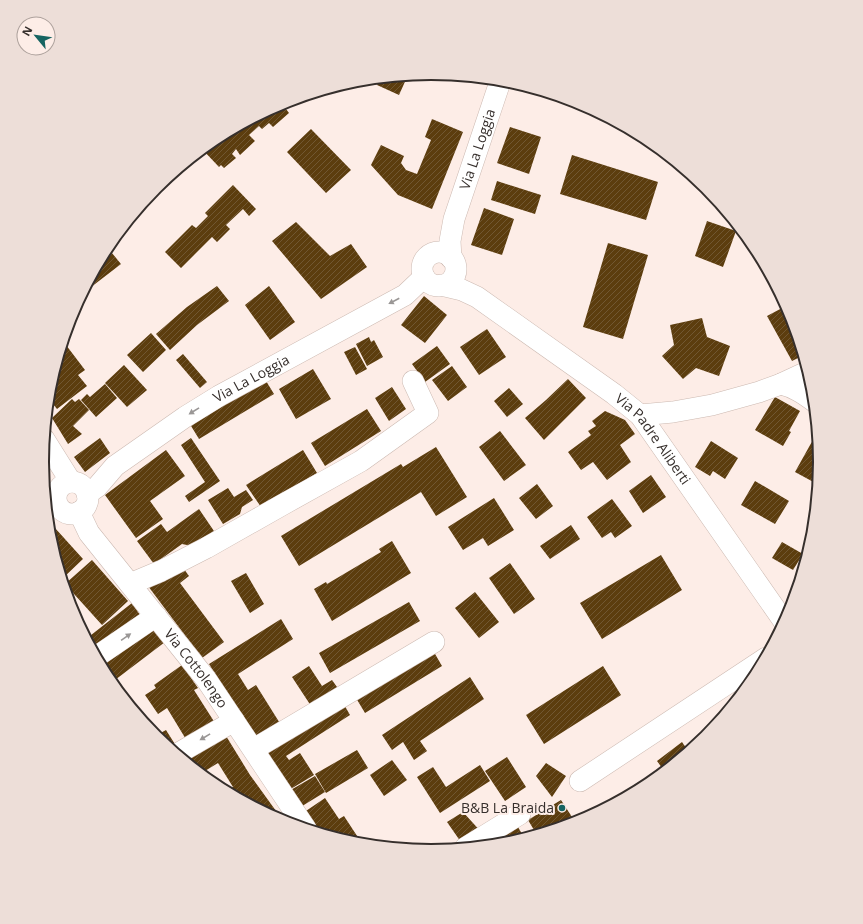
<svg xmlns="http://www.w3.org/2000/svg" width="863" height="924" font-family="'Open Sans',sans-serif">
<defs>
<pattern id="building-hatch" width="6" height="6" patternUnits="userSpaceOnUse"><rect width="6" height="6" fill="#5c3d0e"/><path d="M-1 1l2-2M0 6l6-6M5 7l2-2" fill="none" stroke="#715732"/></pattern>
</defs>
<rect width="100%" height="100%" fill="#fdede7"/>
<!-- building -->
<path fill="url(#building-hatch)" d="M 408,75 L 399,95 L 377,85 L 380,78 Z
M 290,100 L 294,103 L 286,109 L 289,113 L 273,127 L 269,123 L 262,129 L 259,126 L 249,135 L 255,141 L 240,155 L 236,149 L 232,154 L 236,158 L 224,168 L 221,165 L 219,167 L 202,149 L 215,138 L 283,102 Z
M 432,119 L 463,132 L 432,209 L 398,195 L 371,165 L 381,145 L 404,156 L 401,163 L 406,170 L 417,174 L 431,140 L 425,137 Z
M 510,127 L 541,137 L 529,174 L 497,163 Z
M 311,129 L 351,170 L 326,193 L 287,152 Z
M 572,155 L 658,182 L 646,220 L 560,194 Z
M 497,181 L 541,195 L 535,214 L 491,200 Z
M 233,185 L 256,209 L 249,216 L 243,209 L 226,225 L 230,229 L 217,242 L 212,237 L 181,268 L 165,252 L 192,225 L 196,228 L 208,216 L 205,213 Z
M 484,208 L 514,219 L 502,255 L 471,245 Z
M 707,221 L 736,231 L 723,267 L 695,256 Z
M 296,222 L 330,256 L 351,244 L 367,267 L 321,299 L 272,241 Z
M 608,243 L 648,255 L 623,339 L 583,327 Z
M 107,247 L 121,264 L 82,294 Z
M 217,286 L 229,301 L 197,325 L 170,350 L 156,334 L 187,307 Z
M 269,286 L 295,322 L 270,340 L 245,305 Z
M 424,296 L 447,315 L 425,343 L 401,325 Z
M 784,307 L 789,317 L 792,315 L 804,355 L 792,361 L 767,316 Z
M 702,318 L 707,337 L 730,346 L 719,376 L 696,368 L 683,379 L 662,356 L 674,345 L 670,325 Z
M 487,329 L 506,357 L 479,375 L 460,347 Z
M 151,333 L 166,350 L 143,372 L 127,355 Z
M 369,337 L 371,342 L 374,340 L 383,357 L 367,366 L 356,344 Z
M 66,345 L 85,370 L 78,375 L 87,386 L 57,409 L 48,398 L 50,386 L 61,349 Z
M 437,346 L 450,364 L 425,382 L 412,364 Z
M 355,347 L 367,369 L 356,375 L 344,352 Z
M 183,354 L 207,382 L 200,388 L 176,360 Z
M 124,365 L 147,390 L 127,407 L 105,383 Z
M 452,366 L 467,387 L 448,401 L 432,380 Z
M 313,369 L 331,399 L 296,419 L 279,389 Z
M 263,376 L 274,394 L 199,439 L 188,421 Z
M 568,379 L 586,398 L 544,440 L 525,418 L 546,400 Z
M 105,384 L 117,398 L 96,417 L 81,400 L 87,394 L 90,397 Z
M 392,387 L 406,409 L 389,421 L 375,398 Z
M 509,388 L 523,404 L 507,417 L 494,401 Z
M 775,397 L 800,411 L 789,431 L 791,432 L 783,446 L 755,430 Z
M 72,399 L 75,402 L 79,399 L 89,410 L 73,426 L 82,434 L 68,444 L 52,418 Z
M 367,409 L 381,431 L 325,466 L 311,443 Z
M 605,411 L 625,420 L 635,434 L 620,445 L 631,462 L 607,480 L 593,462 L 581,470 L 568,452 L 591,435 L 588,431 L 596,426 L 592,421 Z
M 500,431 L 526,465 L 504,481 L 479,447 Z
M 100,438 L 110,453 L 85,472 L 74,457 Z
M 191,438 L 220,481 L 189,502 L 185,496 L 205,482 L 181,445 Z
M 814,438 L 819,441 L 821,462 L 819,485 L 795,472 Z
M 711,441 L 738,458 L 725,479 L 713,471 L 710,476 L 695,467 Z
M 436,447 L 467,497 L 436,516 L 421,492 L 299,566 L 281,536 L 401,464 L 403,467 Z
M 166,450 L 185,476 L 150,501 L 163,519 L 136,538 L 105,495 Z
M 303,450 L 317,473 L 261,507 L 246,485 Z
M 651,475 L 666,497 L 643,513 L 629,491 Z
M 755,481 L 789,501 L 775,524 L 741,505 Z
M 537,484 L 553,506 L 536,519 L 519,498 Z
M 228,488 L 234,497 L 246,490 L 253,500 L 242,507 L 240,514 L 223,524 L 208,500 Z
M 494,498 L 514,530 L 488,546 L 483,538 L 463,550 L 448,527 Z
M 612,499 L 632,526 L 615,538 L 611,532 L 602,538 L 587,517 Z
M 199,509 L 216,534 L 197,547 L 182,544 L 154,564 L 137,541 L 161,524 L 167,532 Z
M 571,525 L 580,539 L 550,559 L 540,546 Z
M 55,528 L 83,559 L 62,579 L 49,538 L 49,534 Z
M 392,541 L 411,573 L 332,621 L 314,589 L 326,582 L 327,584 L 381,552 L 379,549 Z
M 782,542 L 803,554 L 793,570 L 772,558 Z
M 661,555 L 682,590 L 602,639 L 580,603 Z
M 92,560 L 128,601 L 102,625 L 65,584 Z
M 510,563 L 535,599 L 514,614 L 489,578 Z
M 181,565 L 189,576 L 180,583 L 224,642 L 202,658 L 148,586 Z
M 246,573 L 264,604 L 250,613 L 231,581 Z
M 475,592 L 499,622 L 479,638 L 455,608 Z
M 409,602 L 420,621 L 330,673 L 319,653 Z
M 132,603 L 142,618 L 95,655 L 86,639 Z
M 281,619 L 293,639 L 238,674 L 248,690 L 256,685 L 281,725 L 256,741 L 209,664 Z
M 151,623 L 165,642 L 111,683 L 108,678 L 100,664 Z
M 431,647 L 442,666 L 365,713 L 353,693 Z
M 182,665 L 198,688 L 194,690 L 215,723 L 187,741 L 167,708 L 158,714 L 145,695 L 156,688 L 154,685 Z
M 309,666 L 322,686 L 332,680 L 342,694 L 315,712 L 292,677 Z
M 603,666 L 621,695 L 544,744 L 526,715 Z
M 470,677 L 484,699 L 420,741 L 427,751 L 414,760 L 403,742 L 392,750 L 382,735 Z
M 342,701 L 350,715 L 286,756 L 289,760 L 300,753 L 314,775 L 289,790 L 264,750 Z
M 166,730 L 178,749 L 174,752 L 155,736 Z
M 223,731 L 250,775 L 284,822 L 228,792 L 227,792 L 233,787 L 218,763 L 200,774 L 181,758 Z
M 682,742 L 689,752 L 665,772 L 657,761 Z
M 357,750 L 368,768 L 326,793 L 315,774 Z
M 507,757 L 526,787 L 505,801 L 485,771 Z
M 392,760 L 407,780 L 384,796 L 370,775 Z
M 546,763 L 566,776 L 552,797 L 536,776 Z
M 480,765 L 490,781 L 440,813 L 417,777 L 433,767 L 446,787 Z
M 315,776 L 325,792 L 299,808 L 289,791 Z
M 325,798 L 339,819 L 344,816 L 363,845 L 355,844 L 316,832 L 303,813 Z
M 561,800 L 572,817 L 548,832 L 537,835 L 528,820 Z
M 463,812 L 483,834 L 463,845 L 447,822 Z
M 515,822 L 525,839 L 507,844 L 475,847 Z"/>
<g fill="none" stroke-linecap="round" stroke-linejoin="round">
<defs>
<g id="minor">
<circle cx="439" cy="269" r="17"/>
<path id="s1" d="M 451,258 L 450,241 L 454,219 L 501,79"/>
<path id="s2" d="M 441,285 L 462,290 L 477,297 L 614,394 L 640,415 L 785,623"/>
<path d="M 781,384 C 794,387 804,394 815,402"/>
<path d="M 640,415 L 673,412 L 712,405 L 759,392 L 781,384 L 809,371"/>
<path d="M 44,439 L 71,482"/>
<circle cx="72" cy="498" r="16"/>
<path id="s3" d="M 87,494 L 97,487 L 115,466 L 185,417 L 219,396 L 405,295 L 424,277"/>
<path id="s4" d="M 79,512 L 89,533 L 206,679 L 306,829"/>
<path d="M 130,584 L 161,571 L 206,548 L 282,505 L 361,461 L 428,413 L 413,381"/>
<path d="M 96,657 L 156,616"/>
<path d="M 254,749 L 434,642"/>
<path d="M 177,754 L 234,721"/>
<path d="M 580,781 L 766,658"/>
<path d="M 465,848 L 520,814"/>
</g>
</defs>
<!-- minor casing -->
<use href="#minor" stroke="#ccb9b1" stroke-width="22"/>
<!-- minor -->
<use href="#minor" stroke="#fff" stroke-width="21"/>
</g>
<!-- one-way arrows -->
<defs><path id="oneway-solid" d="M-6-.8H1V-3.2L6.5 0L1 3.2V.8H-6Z"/></defs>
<g fill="#9a9796">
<use href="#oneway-solid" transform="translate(394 301) rotate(152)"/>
<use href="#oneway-solid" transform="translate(194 411) rotate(148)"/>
<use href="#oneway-solid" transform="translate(126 637) rotate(-35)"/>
<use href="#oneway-solid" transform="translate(205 737) rotate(149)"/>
</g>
<!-- markers -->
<circle fill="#166461" stroke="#fdede7" stroke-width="1.5" cx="562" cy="808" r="4"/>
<g text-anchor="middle" stroke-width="4" stroke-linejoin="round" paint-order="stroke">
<!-- street labels -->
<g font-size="14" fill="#362f2c" stroke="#fdede7">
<text dy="5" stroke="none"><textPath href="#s1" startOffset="113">Via La Loggia</textPath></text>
<text dy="5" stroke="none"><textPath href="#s3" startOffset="202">Via La Loggia</textPath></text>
<text dy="5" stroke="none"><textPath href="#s2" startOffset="266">Via Padre Aliberti</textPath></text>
<text dy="5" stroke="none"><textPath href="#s4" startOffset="196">Via Cottolengo</textPath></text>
</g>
<!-- poi labels -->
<g font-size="14" fill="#362f2c" stroke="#fdede7" text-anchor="end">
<text x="554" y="813">B&amp;B La Braida</text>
</g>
</g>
<!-- crop -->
<path d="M0 0H863V924H0ZM49 462a382 382 0 1 1 764 0a382 382 0 1 1-764 0Z" fill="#edded8" fill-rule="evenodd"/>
<path fill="none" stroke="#362f2c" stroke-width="2" d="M49 462a382 382 0 1 1 764 0a382 382 0 1 1-764 0Z"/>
<!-- north arrow -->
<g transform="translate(36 36) rotate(299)"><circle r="19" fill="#fdede7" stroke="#ada19c"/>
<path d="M0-3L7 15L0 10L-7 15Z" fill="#166461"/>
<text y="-6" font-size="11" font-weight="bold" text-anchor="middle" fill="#362f2c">N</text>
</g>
</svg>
